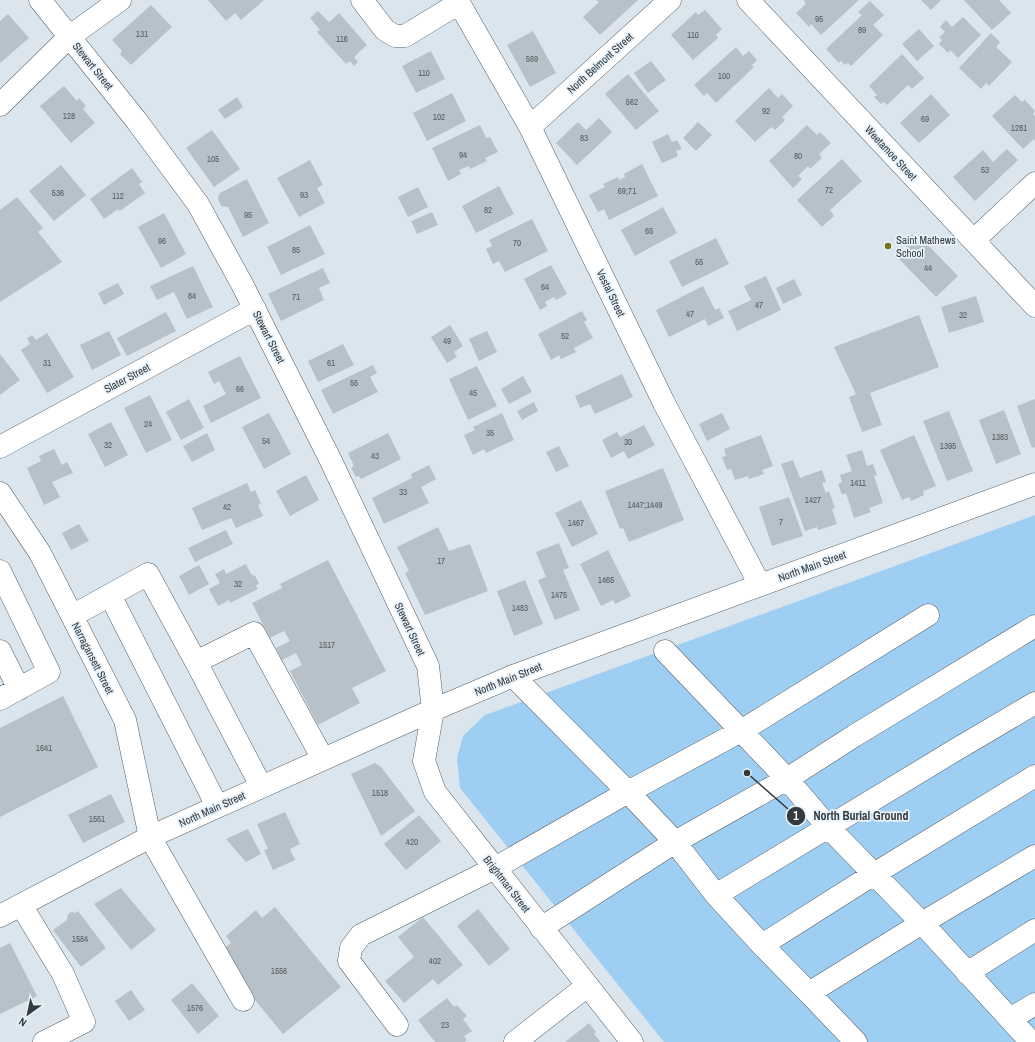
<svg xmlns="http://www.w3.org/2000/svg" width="1035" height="1042" font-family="'Archivo Narrow',sans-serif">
<rect width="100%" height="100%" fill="#dae5ed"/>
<!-- green -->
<path fill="#9fcef3" d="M 1035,515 L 1035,1042 L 664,1042 L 460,788 L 457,758 L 463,736 L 485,715 Z"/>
<!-- building -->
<path fill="#b7c1c9" d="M 208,0 L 264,0 L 241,20 L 235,13 L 226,21 Z
M 596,0 L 638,0 L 600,35 L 583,17 L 599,2 Z
M 805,0 L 859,0 L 821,35 L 811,24 L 809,27 L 796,13 L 806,4 L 804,1 Z
M 921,0 L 941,0 L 931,10 Z
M 964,0 L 999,0 L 1011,13 L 992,30 Z
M 870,1 L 884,15 L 873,25 L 883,35 L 851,66 L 848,63 L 845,65 L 841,61 L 839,63 L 826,49 L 862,15 L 858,12 Z
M 151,5 L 172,27 L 131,65 L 120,54 L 122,51 L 112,40 Z
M 705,10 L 722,29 L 716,35 L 718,38 L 693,60 L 671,35 L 696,12 L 698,15 Z
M 318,11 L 329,22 L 339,13 L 367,45 L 354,57 L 358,62 L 354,66 L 350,61 L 346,64 L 317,32 L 320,30 L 310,18 Z
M 8,14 L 29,38 L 0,63 L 0,21 Z
M 963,17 L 981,35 L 958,58 L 950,50 L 948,53 L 939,44 L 942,40 L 939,37 L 945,32 L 940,27 L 946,20 L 952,27 Z
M 919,29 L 934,46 L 917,61 L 902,44 Z
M 533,31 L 556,73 L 530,87 L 507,45 Z
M 991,33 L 1000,42 L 996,47 L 1012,62 L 989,86 L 986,83 L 981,89 L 959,68 Z
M 736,47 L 743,56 L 749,51 L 757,60 L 752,65 L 754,67 L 716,103 L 707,93 L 704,96 L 694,85 Z
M 431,51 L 445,79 L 416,93 L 402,66 Z
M 902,54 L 924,78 L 912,89 L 908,85 L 887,105 L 884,102 L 881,104 L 874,97 L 877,95 L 869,86 Z
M 651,61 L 666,80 L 648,93 L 634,73 Z
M 628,74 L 659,111 L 636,130 L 605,94 Z
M 64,86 L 77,101 L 79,98 L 86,106 L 83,109 L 95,123 L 71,143 L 40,106 Z
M 769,88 L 778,98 L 782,94 L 793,106 L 782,117 L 785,120 L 775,130 L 771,127 L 755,142 L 735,121 Z
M 452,93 L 466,121 L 427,141 L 413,113 Z
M 931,94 L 950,115 L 919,143 L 900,123 Z
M 1015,95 L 1022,102 L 1025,100 L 1035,111 L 1033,114 L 1035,116 L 1035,141 L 1034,139 L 1023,149 L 992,116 Z
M 237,97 L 243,107 L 225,119 L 218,110 Z
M 599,118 L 612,132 L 577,165 L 556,143 L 578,122 L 586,130 Z
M 698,122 L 712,135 L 696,151 L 683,138 Z
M 480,125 L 486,138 L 490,137 L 498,152 L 485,158 L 487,161 L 470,169 L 469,166 L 459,170 L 461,174 L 448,181 L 432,148 Z
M 807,125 L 817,135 L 820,132 L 831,143 L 819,154 L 822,158 L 810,169 L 808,166 L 798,176 L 802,179 L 793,188 L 769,161 Z
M 212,130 L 240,169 L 214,187 L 186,148 Z
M 668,134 L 672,142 L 677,140 L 682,149 L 676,151 L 678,156 L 662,163 L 652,142 Z
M 1007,149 L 1018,160 L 975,201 L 953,177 L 983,150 L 993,162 Z
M 842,159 L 862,181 L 830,210 L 834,216 L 822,227 L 797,200 Z
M 310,160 L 323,185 L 317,188 L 325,203 L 299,217 L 277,178 Z
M 642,164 L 658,196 L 609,220 L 604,209 L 598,212 L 589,195 L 605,187 L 603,184 L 618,177 L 619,180 L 625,177 L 624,174 Z
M 61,165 L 86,195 L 54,221 L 29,191 Z
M 132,168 L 142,182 L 139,184 L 145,193 L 120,211 L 118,209 L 104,219 L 90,199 Z
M 247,179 L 269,223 L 243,237 L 228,207 L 221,206 L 218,198 L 220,193 Z
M 499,186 L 514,214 L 476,233 L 462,206 Z
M 418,187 L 428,207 L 408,217 L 398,197 Z
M 17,197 L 43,228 L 38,232 L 62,262 L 0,302 L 0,210 Z
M 663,207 L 677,233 L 635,256 L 621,230 Z
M 432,212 L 438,225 L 417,234 L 411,221 Z
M 164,213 L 186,254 L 161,268 L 138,227 Z
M 532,219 L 548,251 L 505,272 L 499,261 L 493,264 L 486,249 L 492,246 L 489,240 Z
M 310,225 L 325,254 L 281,275 L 267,247 Z
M 912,234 L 918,241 L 921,238 L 958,276 L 936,297 L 899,259 L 909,249 L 903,244 Z
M 716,238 L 729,264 L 682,287 L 669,261 Z
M 551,265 L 567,294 L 556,300 L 554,297 L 545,302 L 547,306 L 540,310 L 524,279 Z
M 193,266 L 213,307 L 187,319 L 174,292 L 157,300 L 150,286 Z
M 323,268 L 330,283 L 319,288 L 324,300 L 281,321 L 268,294 Z
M 766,276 L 781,310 L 737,331 L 728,311 L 751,300 L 744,286 Z
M 794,279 L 802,295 L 783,304 L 776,288 Z
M 118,283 L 124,294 L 104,305 L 98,293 Z
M 703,286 L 715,310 L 719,308 L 724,318 L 708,326 L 705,319 L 669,337 L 656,310 Z
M 976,296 L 984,322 L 949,333 L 941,307 Z
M 582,311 L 587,320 L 584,322 L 593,338 L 574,348 L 576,352 L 561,359 L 559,355 L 551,360 L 538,334 Z
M 166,312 L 176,331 L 127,356 L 117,338 Z
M 919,315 L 939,367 L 870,393 L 882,425 L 862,432 L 849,397 L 856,394 L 834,347 Z
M 450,325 L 463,346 L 454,352 L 457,357 L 447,363 L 431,337 Z
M 109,331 L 121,355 L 92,370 L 80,345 Z
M 487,331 L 497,352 L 479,361 L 469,339 Z
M 47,333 L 74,377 L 47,393 L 21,350 L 30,344 L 27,338 L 32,335 L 36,340 Z
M 343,344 L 354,365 L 318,382 L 308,361 Z
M 0,354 L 20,380 L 0,395 Z
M 240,356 L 261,398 L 211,423 L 203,406 L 226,394 L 219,381 L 214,384 L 208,372 Z
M 373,365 L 377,373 L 370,377 L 378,392 L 333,414 L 321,390 Z
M 477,366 L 497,406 L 468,420 L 449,379 Z
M 622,374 L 633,397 L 595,414 L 590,404 L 580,408 L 575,396 Z
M 523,376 L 532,392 L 509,404 L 501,389 Z
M 150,395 L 172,440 L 146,453 L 124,408 Z
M 189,399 L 204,428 L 181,440 L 166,412 Z
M 1035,399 L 1035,447 L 1032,448 L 1017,406 Z
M 534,402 L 538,411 L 522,420 L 517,411 Z
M 1004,410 L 1021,454 L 996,464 L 979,420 Z
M 949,411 L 973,471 L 947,481 L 923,421 Z
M 269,413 L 291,454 L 264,469 L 242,427 Z
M 502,413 L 514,440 L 486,453 L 484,449 L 473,455 L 464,435 L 475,430 L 473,427 Z
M 722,413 L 730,429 L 707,441 L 699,424 Z
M 111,422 L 128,455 L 105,467 L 88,434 Z
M 644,425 L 655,445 L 628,459 L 624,451 L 611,458 L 602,440 L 617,432 L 620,437 Z
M 207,433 L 215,450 L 192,462 L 183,446 Z
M 388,433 L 401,459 L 361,479 L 359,476 L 356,477 L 351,468 L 354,466 L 348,453 Z
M 761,435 L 773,466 L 762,470 L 764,474 L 749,479 L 748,476 L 735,480 L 731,469 L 727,470 L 722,457 L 726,456 L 724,449 Z
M 914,435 L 936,486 L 923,491 L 924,495 L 911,501 L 909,497 L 902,500 L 880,450 Z
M 559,446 L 569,466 L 556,472 L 546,452 Z
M 54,449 L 62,465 L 67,462 L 73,473 L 52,482 L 60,497 L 44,505 L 27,468 L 41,461 L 39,456 Z
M 862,450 L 867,466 L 873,464 L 877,475 L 874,476 L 883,503 L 869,508 L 871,512 L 854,518 L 846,493 L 842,495 L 838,484 L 842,482 L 840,475 L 852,471 L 846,455 Z
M 793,460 L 800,478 L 822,470 L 826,482 L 822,483 L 826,493 L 829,491 L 835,508 L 832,509 L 837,524 L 818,530 L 817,527 L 805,531 L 781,464 Z
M 429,465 L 436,479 L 421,487 L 429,503 L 384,524 L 372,498 L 412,478 L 411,474 Z
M 663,468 L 684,520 L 629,542 L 623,528 L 620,529 L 605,491 Z
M 306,475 L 319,500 L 290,516 L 276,491 Z
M 247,483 L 251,492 L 255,490 L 261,504 L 258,505 L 263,516 L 236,528 L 231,518 L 202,530 L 192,508 Z
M 789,497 L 803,536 L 772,546 L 759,507 Z
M 581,500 L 598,534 L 572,547 L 555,513 Z
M 79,524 L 89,541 L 71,550 L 62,533 Z
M 438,527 L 449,551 L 470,544 L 488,591 L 425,615 L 405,573 L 409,571 L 397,547 Z
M 226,530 L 233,544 L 195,562 L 188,548 Z
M 559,543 L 569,568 L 563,570 L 580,610 L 555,620 L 538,580 L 546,577 L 536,552 Z
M 608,550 L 631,596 L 615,604 L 613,600 L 601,606 L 580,564 Z
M 328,560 L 386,671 L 352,688 L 360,703 L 318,725 L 290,671 L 302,665 L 296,653 L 282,660 L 276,648 L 290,641 L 284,631 L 270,638 L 252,603 L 282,588 L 280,584 Z
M 246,564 L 251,574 L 255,576 L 259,583 L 256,586 L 258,589 L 230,603 L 229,600 L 218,606 L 209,589 L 220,583 L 215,574 L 224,569 L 226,574 Z
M 199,565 L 209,584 L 189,595 L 179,576 Z
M 525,580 L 543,624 L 514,636 L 497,591 Z
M 63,696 L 98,767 L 0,817 L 0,728 Z
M 375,763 L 381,767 L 415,811 L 381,836 L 351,774 Z
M 111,794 L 125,822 L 83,843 L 68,815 Z
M 285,812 L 300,844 L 290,849 L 295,860 L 273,870 L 264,850 L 268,849 L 257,824 Z
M 419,815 L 441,841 L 406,870 L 384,844 Z
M 248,829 L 261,854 L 246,862 L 226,839 Z
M 121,888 L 156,930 L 131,950 L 94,904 Z
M 275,907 L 341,987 L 283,1034 L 217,954 L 231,943 L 226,936 L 256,910 L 262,918 Z
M 478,909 L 510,949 L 489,966 L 457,926 Z
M 78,911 L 106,948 L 81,967 L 53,930 L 67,920 L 68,914 L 71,912 L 75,913 Z
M 423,917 L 463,965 L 438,985 L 433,979 L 404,1003 L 385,981 L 414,957 L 398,937 Z
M 10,943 L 37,996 L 0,1014 L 0,948 Z
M 192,983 L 219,1016 L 198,1034 L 171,1000 Z
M 131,990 L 145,1010 L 129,1021 L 115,1001 Z
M 447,998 L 454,1007 L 457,1005 L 467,1016 L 463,1019 L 472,1031 L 464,1036 L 467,1040 L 464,1042 L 435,1042 L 418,1020 Z
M 589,1023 L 596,1032 L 594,1034 L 600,1041 L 599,1042 L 565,1042 Z"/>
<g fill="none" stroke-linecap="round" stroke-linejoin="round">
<defs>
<path id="minor" d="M 40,0 L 136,120 L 198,204 L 242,284 L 331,461 L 428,666 L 433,710
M 362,0 L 385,30 L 395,36 L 405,36 L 459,3 L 457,0
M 748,0 L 1035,306
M 459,3 L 530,127 L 664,403 L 760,585
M 0,105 L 69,37 L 120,0
M 530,127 L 670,0
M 974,240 L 1035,183
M 0,447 L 255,309
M 0,493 L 40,553 L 125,720 L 150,837 L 243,1000
M 0,571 L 49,672 L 0,699
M 110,595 L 217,806
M 928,615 L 741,731 L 628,792 L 675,842 L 787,779 L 828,827 L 922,923 L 1010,1019 L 1035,1004
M 72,616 L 148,574 L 196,662
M 0,651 L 19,689
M 665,651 L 787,779 L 854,736 L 1035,626
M 1035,703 L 957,749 L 716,895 L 762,945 L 874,874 L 1035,776
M 261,786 L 196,662 L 254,633 L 323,759
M 21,905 L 63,974 L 84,1022 L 44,1042
M 541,928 L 675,842 L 716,895
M 762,945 L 809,993
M 967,973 L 1035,930
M 1010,1019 L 1031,1042
M 397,1025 L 349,961 L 351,948 L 361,935 L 495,868 L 628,792 L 513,676
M 515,1042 L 587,986
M 856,1042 L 809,993 L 922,923 L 1035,856"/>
<path id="major" d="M 433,710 L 424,761 L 435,792 L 632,1042
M 0,916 L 150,837 L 433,710 L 513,676 L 1035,484"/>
</defs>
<!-- minor casing -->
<use href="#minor" stroke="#565f67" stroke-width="23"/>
<!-- major casing -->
<use href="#major" stroke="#565f67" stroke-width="23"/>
<!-- minor -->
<use href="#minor" stroke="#fff" stroke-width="22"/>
<!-- major -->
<use href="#major" stroke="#fff" stroke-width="22"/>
</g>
<!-- markers -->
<circle fill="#7a7316" stroke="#e7f2fb" stroke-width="1.5" cx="888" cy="246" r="4"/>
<g text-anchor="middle" stroke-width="3.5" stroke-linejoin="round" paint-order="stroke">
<!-- number labels -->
<g font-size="9" fill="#565c60">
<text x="819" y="22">95</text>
<text x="862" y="33">89</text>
<text x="142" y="37">131</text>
<text x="693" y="38">110</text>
<text x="342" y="42">116</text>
<text x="532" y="62">569</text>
<text x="424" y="76">110</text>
<text x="724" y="79">100</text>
<text x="632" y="105">562</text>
<text x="766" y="114">92</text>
<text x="69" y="119">128</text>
<text x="439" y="120">102</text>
<text x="925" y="122">69</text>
<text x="1019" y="131">1281</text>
<text x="584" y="141">83</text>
<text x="463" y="158">94</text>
<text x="798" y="159">80</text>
<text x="213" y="162">105</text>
<text x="985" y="173">53</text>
<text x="829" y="193">72</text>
<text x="627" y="194">69;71</text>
<text x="58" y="196">536</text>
<text x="304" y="198">93</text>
<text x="118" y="199">112</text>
<text x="488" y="213">82</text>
<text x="248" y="218">95</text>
<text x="649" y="234">65</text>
<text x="162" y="244">96</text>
<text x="517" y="246">70</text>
<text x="296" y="253">85</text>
<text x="699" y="265">55</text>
<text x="928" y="271">44</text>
<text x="545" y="290">64</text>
<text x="192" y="299">84</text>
<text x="296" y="300">71</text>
<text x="759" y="308">47</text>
<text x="690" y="317">47</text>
<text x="963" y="318">32</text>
<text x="565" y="339">52</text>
<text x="447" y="344">49</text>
<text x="47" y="366">31</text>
<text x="331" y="366">61</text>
<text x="354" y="386">55</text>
<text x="240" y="392">66</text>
<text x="473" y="396">45</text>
<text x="148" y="427">24</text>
<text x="490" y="436">35</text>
<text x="1000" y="440">1383</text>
<text x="266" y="444">54</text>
<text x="628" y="445">30</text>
<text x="108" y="448">32</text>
<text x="948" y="449">1395</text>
<text x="375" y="459">43</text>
<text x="858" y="486">1411</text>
<text x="403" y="495">33</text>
<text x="813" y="503">1427</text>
<text x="645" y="508">1447;1449</text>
<text x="227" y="510">42</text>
<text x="781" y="525">7</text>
<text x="576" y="526">1467</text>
<text x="441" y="564">17</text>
<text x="606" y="583">1465</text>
<text x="238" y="587">32</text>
<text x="559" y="598">1475</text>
<text x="520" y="611">1483</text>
<text x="327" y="648">1517</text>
<text x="44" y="751">1641</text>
<text x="380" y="796">1518</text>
<text x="97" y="822">1551</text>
<text x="412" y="845">420</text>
<text x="80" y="942">1584</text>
<text x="435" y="964">402</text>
<text x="279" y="974">1556</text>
<text x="195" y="1011">1576</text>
<text x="445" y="1028">23</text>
</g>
<!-- street labels -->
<g font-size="11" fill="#363a3d" stroke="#e7f2fb">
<text transform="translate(600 63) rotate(-42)" y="4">North Belmont Street</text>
<text transform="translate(93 66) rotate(51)" y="4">Stewart Street</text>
<text transform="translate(891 153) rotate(47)" y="4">Weetamoe Street</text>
<text transform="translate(611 293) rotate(64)" y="4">Vestal Street</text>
<text transform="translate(269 337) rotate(63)" y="4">Stewart Street</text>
<text transform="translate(127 378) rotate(-28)" y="4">Slater Street</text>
<text transform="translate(812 566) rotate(-20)" y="4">North Main Street</text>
<text transform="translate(410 629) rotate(65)" y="4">Stewart Street</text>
<text transform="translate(93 658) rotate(63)" y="4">Narragansett Street</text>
<text transform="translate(508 679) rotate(-22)" y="4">North Main Street</text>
<text transform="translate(212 809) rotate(-24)" y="4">North Main Street</text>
<text transform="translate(507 884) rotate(52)" y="4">Brightman Street</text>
</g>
<!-- poi labels -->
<g font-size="11" fill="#363a3d" stroke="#e7f2fb" text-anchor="start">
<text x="896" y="244">Saint Mathews<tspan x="896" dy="13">School</tspan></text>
</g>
</g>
<!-- callouts -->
<path fill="none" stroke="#363a3d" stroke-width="1.5" d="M747 773L796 816"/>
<g fill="#363a3d" stroke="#e7f2fb" stroke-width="1.5">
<circle cx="747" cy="773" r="4"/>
<circle cx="796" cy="816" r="10"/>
</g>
<g font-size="12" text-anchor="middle" font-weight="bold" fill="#fff">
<text x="796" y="820">1</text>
</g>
<g font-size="12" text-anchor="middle" font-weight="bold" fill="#363a3d" stroke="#e7f2fb" stroke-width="3.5" stroke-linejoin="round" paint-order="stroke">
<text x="861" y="820">North Burial Ground</text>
</g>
<!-- north arrow -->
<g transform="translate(28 1014) rotate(213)" stroke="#e7f2fb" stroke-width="3" paint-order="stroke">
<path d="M0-3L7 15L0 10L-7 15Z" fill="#363a3d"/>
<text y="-6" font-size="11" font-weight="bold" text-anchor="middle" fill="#363a3d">N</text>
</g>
</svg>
